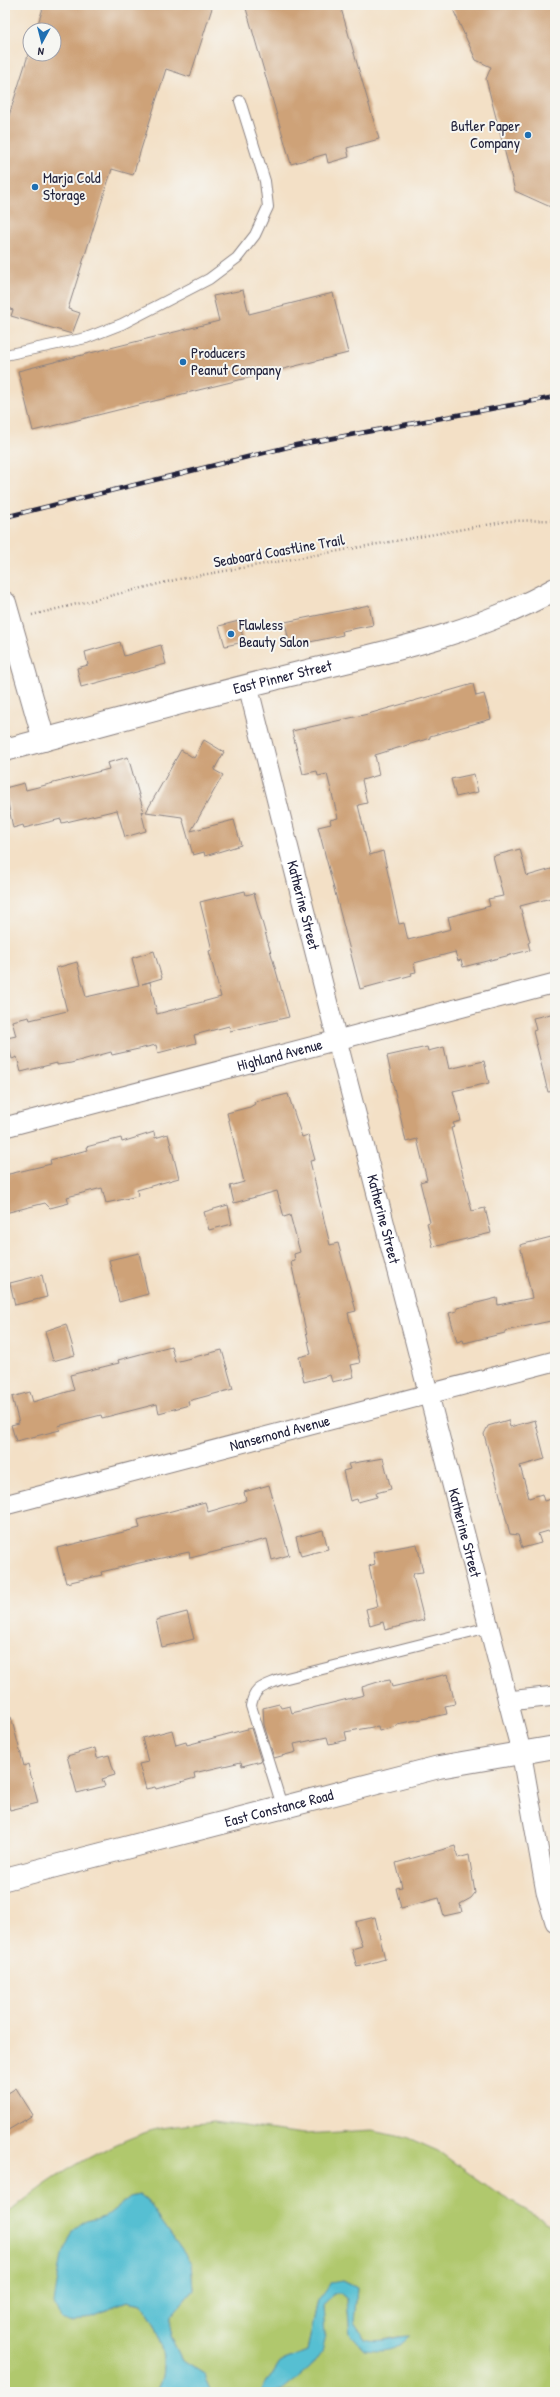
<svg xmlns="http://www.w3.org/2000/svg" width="560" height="2397" font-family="'Patrick Hand',sans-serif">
<rect width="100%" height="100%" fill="#f6f6f2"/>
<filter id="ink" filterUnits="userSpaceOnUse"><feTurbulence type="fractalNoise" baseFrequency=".025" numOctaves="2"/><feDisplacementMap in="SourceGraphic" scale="8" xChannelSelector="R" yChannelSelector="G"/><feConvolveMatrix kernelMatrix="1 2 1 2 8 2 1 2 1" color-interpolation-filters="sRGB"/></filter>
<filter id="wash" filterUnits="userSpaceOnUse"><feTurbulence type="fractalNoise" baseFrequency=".012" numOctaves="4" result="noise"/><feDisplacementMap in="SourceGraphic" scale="16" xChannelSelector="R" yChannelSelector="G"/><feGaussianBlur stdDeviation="0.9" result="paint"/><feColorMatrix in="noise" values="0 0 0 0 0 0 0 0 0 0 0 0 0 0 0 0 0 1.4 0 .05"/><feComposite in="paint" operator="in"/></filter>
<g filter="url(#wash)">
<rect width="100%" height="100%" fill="#f3e0c6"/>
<!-- green -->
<path fill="#b0c86d" stroke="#697554" d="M 214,2122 L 304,2134 L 372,2130 L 406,2137 L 438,2151 L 495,2192 L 555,2227 L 555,2392 L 281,2392 L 325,2335 L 323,2307 L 333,2294 L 341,2294 L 347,2299 L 350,2334 L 364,2350 L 410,2337 C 394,2334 381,2344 366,2340 L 354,2322 L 357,2288 L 343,2281 L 318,2300 L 307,2351 L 280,2362 L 261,2392 L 212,2392 L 204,2374 L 182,2360 L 170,2336 L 171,2316 L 193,2290 L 191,2263 L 147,2201 L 139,2195 L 130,2197 L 105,2217 L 86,2221 L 73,2323 L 127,2302 L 141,2305 C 158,2325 173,2368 155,2392 L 5,2392 L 5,2216 C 45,2181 94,2151 144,2133 C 165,2125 192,2125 214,2122 Z"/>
<!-- water -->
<path fill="#56bfd2" stroke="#3c7086" d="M 139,2195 L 147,2201 L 191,2263 L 193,2290 L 171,2316 L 170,2336 L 182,2360 L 204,2374 L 212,2392 L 155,2392 C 173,2368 158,2325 141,2305 L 127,2302 L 73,2323 L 61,2319 L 54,2303 L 62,2255 L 74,2230 L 86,2221 L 105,2217 L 130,2197 Z
M 343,2281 L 357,2288 L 354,2322 L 365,2339 C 381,2344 395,2336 410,2336 C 395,2352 385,2352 364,2350 L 350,2334 L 347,2299 L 341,2294 L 333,2294 L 323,2307 L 325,2335 L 321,2352 L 310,2368 L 281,2392 L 261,2392 L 280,2362 L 307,2351 L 318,2300 L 331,2283 Z"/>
<g id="blocks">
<!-- building -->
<path fill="#cea278" d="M 44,5 L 213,5 L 190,77 L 166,69 L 133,175 L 112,169 L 68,309 L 80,313 L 72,334 L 11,316 L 13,310 L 5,307 L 5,128 L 30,49 L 30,54 L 54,54 L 54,30 L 36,30 Z
M 245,5 L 340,5 L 379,139 L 347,148 L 349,157 L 328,163 L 326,154 L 291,164 Z
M 451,5 L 555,5 L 555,209 L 515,191 L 486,79 L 491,67 L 476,60 Z
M 243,290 L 249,314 L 333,293 L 348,353 L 33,431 L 18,371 L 219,321 L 213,296 Z
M 369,605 L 373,625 L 342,631 L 343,635 L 291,646 L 289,643 L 285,622 Z
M 239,621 L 244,642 L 225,646 L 219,626 Z
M 120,642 L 124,656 L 161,645 L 166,664 L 81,687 L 77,668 L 88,665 L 85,652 Z
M 473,684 L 476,696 L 484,694 L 491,719 L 430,736 L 430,738 L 375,755 L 379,775 L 362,780 L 367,803 L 358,805 L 370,855 L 383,851 L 399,924 L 404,923 L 408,940 L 451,929 L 448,917 L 490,906 L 488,899 L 503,896 L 493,856 L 520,849 L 527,876 L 555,868 L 555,897 L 520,906 L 530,942 L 528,943 L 530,950 L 463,967 L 461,960 L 458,961 L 455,952 L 414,963 L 416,972 L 411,973 L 412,975 L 360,989 L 318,827 L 331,824 L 330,820 L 338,818 L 327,774 L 318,776 L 317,771 L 303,774 L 292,731 L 368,714 Z
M 204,740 L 224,752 L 214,770 L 223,775 L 191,831 L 234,820 L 241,845 L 205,856 L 204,852 L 193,855 L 182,817 L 146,812 L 181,750 L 194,758 Z
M 128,757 L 144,812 L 141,811 L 146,831 L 125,837 L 117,810 L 62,823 L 61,819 L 24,828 L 23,825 L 13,828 L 5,788 L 24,783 L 26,790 L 109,769 L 107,763 Z
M 474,774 L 478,792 L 456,797 L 451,779 Z
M 245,891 L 246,895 L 254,893 L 289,1017 L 230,1031 L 229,1026 L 194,1035 L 196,1043 L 158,1053 L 156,1045 L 112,1055 L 111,1052 L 71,1063 L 57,1065 L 57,1063 L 21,1072 L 17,1057 L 12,1059 L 7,1038 L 16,1036 L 12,1021 L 29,1017 L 30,1020 L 67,1011 L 56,968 L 77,962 L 86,997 L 139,985 L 132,958 L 154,951 L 162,978 L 142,984 L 150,982 L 157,1014 L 221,997 L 209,951 L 212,950 L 200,902 Z
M 555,1013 L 555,1091 L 548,1092 L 533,1031 L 536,1030 L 533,1018 Z
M 427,1047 L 428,1051 L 444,1047 L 449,1069 L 484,1061 L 489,1083 L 453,1091 L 461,1121 L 453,1123 L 455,1127 L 451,1128 L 472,1211 L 485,1208 L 491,1233 L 433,1247 L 427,1223 L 430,1222 L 420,1182 L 427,1180 L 417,1139 L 406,1142 L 387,1056 Z
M 288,1094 L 302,1137 L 308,1135 L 315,1160 L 310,1161 L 330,1245 L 338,1243 L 356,1311 L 348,1313 L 360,1363 L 351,1365 L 354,1377 L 332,1382 L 330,1375 L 304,1382 L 299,1357 L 311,1354 L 291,1262 L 295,1261 L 294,1254 L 300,1252 L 290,1215 L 284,1217 L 277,1191 L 234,1203 L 230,1186 L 244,1182 L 227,1113 L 250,1107 L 255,1104 L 254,1102 Z
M 154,1132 L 155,1138 L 168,1134 L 179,1178 L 137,1190 L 138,1196 L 106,1203 L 102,1188 L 67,1197 L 69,1203 L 50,1208 L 45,1203 L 5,1213 L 5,1175 L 51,1164 L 50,1160 L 87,1150 L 86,1147 L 121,1138 L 122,1142 Z
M 228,1205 L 232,1224 L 209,1230 L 204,1212 Z
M 555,1236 L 555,1320 L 505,1331 L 505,1333 L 464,1343 L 463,1340 L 457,1342 L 449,1313 L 457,1311 L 457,1308 L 497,1298 L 498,1305 L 532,1298 L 520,1245 Z
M 139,1253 L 148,1294 L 119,1302 L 109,1260 Z
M 42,1275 L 47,1297 L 15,1305 L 10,1283 Z
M 66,1324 L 75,1355 L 53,1361 L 45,1331 Z
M 171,1346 L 175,1362 L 222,1350 L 233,1389 L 188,1401 L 189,1405 L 159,1413 L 157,1404 L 102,1418 L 101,1415 L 58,1426 L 60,1430 L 16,1441 L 11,1425 L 19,1423 L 12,1397 L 30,1392 L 33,1402 L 74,1390 L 70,1375 L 119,1363 L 118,1360 Z
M 508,1420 L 510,1427 L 535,1420 L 545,1459 L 520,1466 L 529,1498 L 542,1494 L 544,1501 L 555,1498 L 555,1529 L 538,1534 L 541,1543 L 522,1548 L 518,1535 L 510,1534 L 484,1434 L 488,1426 Z
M 383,1458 L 391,1489 L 376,1493 L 377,1497 L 358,1502 L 357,1499 L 350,1501 L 343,1471 L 350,1469 L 348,1464 Z
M 269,1485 L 289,1555 L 272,1560 L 267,1539 L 190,1558 L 189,1552 L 139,1563 L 101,1572 L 102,1575 L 66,1583 L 57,1548 L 140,1528 L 138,1520 L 205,1502 L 208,1512 L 242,1502 L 246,1500 L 244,1492 Z
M 323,1530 L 328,1549 L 301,1556 L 296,1537 Z
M 417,1544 L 423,1572 L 414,1573 L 413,1576 L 424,1620 L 385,1630 L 383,1622 L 370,1626 L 366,1609 L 378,1606 L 369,1566 L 375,1564 L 373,1552 Z
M 187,1612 L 194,1639 L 162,1647 L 156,1620 Z
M 448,1674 L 455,1704 L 445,1706 L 447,1714 L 397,1724 L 397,1726 L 379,1731 L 378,1726 L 345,1732 L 347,1740 L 329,1744 L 327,1737 L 294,1744 L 296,1752 L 274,1758 L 264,1725 L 263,1708 L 279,1704 L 281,1708 L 290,1706 L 292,1713 L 364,1695 L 362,1687 L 378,1682 L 390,1680 L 392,1687 Z
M 11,1717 L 24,1766 L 28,1764 L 38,1803 L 10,1810 L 5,1793 L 5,1718 Z
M 251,1728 L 261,1761 L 242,1766 L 241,1762 L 194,1773 L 195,1778 L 156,1789 L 155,1787 L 146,1789 L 139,1764 L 148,1762 L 142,1738 L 172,1730 L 176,1745 L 186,1742 L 187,1745 Z
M 95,1748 L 97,1758 L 109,1755 L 115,1775 L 102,1779 L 105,1786 L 77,1793 L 67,1756 Z
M 455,1846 L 458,1858 L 469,1855 L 475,1893 L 471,1898 L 460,1904 L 462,1912 L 444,1916 L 439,1898 L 401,1908 L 396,1888 L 402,1887 L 396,1863 Z
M 375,1917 L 385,1959 L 357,1967 L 352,1949 L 362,1946 L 355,1922 Z
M 16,2088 L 33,2115 L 5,2132 L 5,2095 Z"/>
</g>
</g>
<g filter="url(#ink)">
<use href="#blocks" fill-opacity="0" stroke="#8a8180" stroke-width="1"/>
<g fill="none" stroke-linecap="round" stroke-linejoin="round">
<defs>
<path id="service" d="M 5,355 L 86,338 L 122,324 L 209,279 L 237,258 L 255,235 L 268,207 L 265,181 L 240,101
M 282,1806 L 251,1706 C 254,1687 263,1687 279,1680 L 489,1627"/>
<g id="minor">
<path id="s1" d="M 248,686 L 337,1040 L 521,1751 L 546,1892 L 555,1922"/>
<path id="s2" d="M 5,1127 L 555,983"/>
<path id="s3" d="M 5,1505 L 555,1361"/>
<path d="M 508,1701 L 555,1696"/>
</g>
<path id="tertiary" d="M 5,603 L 44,740"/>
<g id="secondary">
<path id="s4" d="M 5,750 C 95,727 184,701 274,679 C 367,656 471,637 555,589"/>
</g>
<g id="primary">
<path id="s5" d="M 5,1879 L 439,1767 L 555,1747"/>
</g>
</defs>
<!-- service casing -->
<use href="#service" stroke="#8a8180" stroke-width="12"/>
<!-- minor casing -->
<use href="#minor" stroke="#8a8180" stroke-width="21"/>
<!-- tertiary casing -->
<use href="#tertiary" stroke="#8a8180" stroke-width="24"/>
<!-- secondary casing -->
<use href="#secondary" stroke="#8a8180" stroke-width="24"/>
<!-- primary casing -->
<use href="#primary" stroke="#8a8180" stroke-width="24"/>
<!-- path -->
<path stroke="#8a8180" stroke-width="2.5" stroke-dasharray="1 3" stroke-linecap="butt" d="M 32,615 L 179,579 L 509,521 L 555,520"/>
<!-- service -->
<use href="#service" stroke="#fff" stroke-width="10"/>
<!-- minor -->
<use href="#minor" stroke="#fff" stroke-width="19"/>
<!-- tertiary -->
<use href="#tertiary" stroke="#fff" stroke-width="22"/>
<!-- secondary -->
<use href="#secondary" stroke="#fff" stroke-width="22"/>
<!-- primary -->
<use href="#primary" stroke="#fff" stroke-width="22"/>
<defs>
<path id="rail" d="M 5,517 L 296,445 L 555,397"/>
</defs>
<!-- rail casing -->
<use href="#rail" stroke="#22223b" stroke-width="4.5"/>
<!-- rail -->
<use href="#rail" stroke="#f6f6f2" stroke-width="3" stroke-dasharray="9" stroke-linecap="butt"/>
</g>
</g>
<!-- markers -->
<g fill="#1f6fb2" stroke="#f6f6f2" stroke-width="1.5">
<circle cx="528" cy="135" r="4"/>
<circle cx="35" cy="187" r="4"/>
<circle cx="183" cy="362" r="4"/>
<circle cx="231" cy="634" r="4"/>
</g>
<g text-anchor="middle" stroke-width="4" stroke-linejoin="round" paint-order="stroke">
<!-- poi labels -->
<g font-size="15" fill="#22223b" stroke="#f6f6f2" text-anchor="start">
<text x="520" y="131" text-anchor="end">Butler Paper<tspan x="520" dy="17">Company</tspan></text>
<text x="43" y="183">Marja Cold<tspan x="43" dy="17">Storage</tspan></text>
<text x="191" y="358">Producers<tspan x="191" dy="17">Peanut Company</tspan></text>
<text x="239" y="630">Flawless<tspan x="239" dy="17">Beauty Salon</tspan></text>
</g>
<!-- street labels -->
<g font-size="15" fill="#22223b" stroke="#f6f6f2">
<text transform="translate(279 551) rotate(-10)" y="5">Seaboard Coastline Trail</text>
<text dy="5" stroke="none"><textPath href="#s4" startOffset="287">East Pinner Street</textPath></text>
<text dy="5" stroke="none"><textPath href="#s1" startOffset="226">Katherine Street</textPath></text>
<text dy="5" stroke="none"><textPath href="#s2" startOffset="284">Highland Avenue</textPath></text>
<text dy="5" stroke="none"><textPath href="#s1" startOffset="550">Katherine Street</textPath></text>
<text dy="5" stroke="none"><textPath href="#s3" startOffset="284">Nansemond Avenue</textPath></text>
<text dy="5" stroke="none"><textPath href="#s1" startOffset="874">Katherine Street</textPath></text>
<text dy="5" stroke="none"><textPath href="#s5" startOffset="283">East Constance Road</textPath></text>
</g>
</g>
<!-- margin -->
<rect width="560" height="2397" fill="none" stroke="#f6f6f2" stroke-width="20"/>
<!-- north arrow -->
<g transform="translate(42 42) rotate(187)"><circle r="19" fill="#f6f6f2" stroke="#a1a1a9"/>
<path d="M0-3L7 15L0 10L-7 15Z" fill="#1f6fb2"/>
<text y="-6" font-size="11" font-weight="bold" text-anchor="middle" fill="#22223b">N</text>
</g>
</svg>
